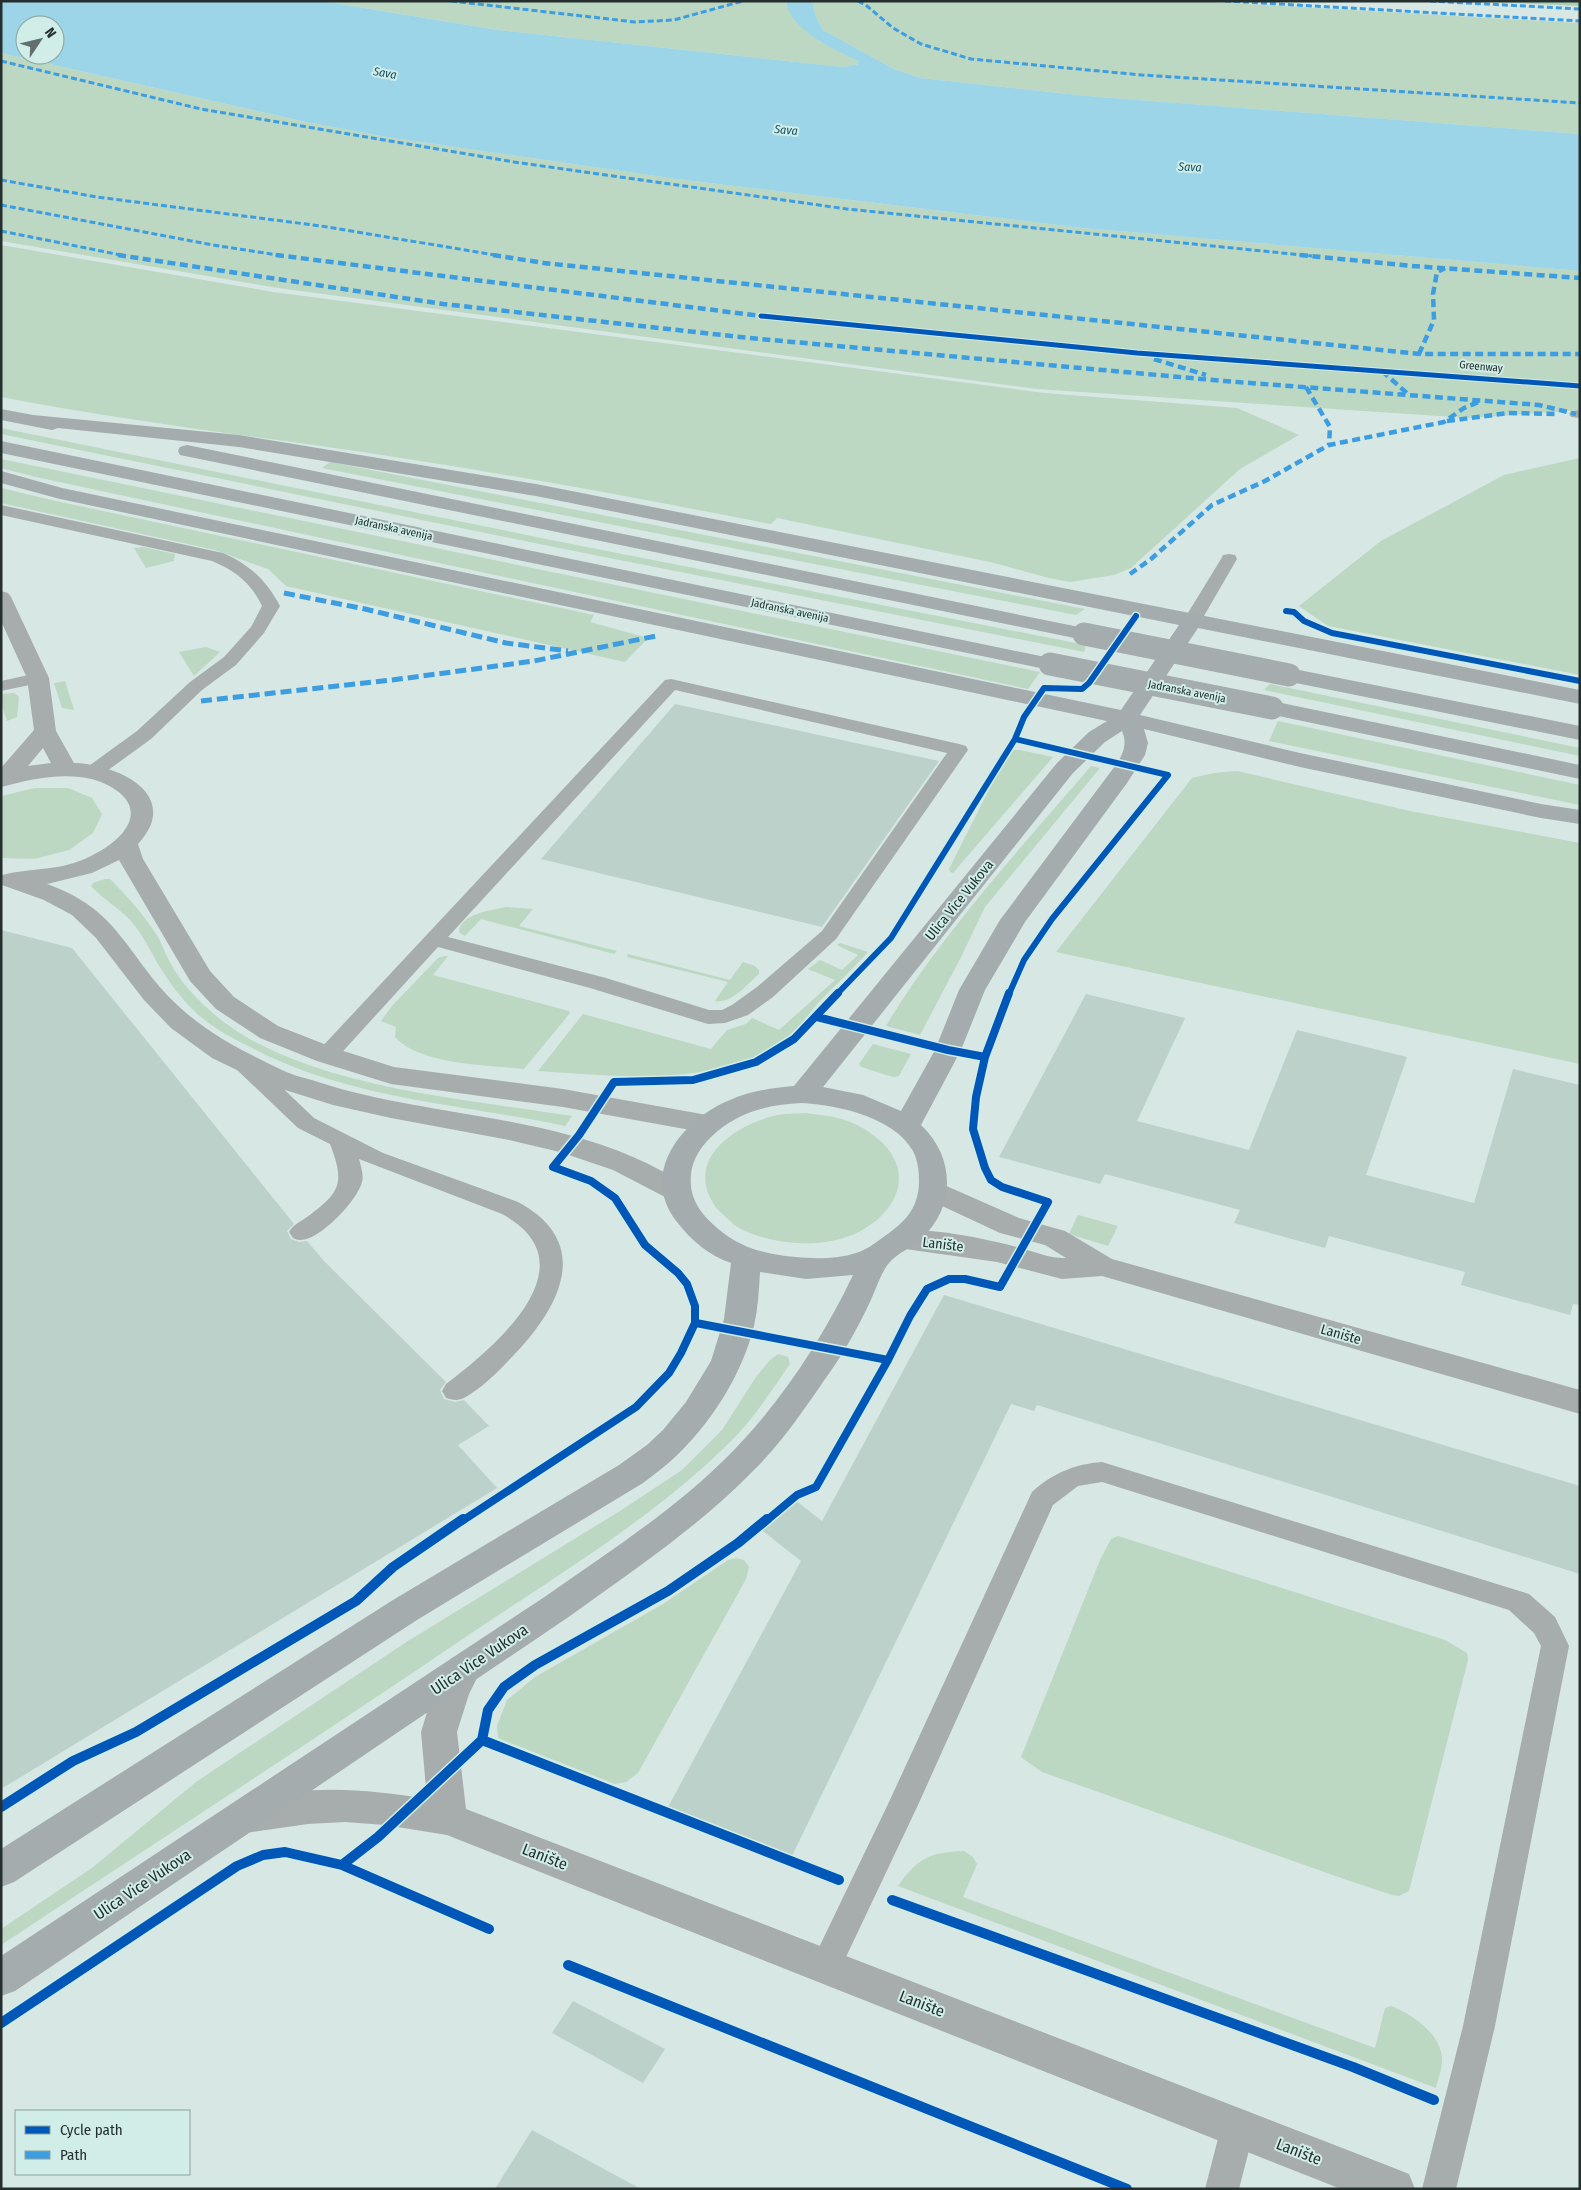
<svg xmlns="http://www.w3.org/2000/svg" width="1581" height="2190" font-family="'Fira Sans Condensed',sans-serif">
<rect width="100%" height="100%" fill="#d6e7e4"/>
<!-- green -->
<path fill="#bcd7c2" d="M 322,1 L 786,1 L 787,7 L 807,32 L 821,42 L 858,61 L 859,64 L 843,67 L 498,30 Z
M 812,1 L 1194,1 L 1580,23 L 1580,134 L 1087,96 L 921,78 L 894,69 L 823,30 L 816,17 Z
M 1,53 L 306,122 L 387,137 L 676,179 L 1083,228 L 1580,271 L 1580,410 L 1469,418 L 1037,389 L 278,288 L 1,241 Z
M 1,245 L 273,292 L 1044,393 L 1237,408 L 1299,435 L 1240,469 L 1131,568 L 1114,575 L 1070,582 L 1049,578 L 990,562 L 777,518 L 771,524 C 648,500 525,477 401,458 C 267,437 134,423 1,397 Z
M 1,428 L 566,543 L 1086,645 L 1084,652 L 564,549 L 1,434 Z
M 1580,458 L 1580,675 L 1328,626 L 1299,606 L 1381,541 L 1504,475 Z
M 1,459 L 1040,672 L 1028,689 L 36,477 L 1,468 Z
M 330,462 L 1085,609 L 1076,615 L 322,468 Z
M 1,488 L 56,501 L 594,615 L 590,622 L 648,638 L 625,662 L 286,586 L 268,569 L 215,550 L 1,503 Z
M 143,547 L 175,554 L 174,561 L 146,568 L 134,548 Z
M 206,647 L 220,652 L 194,676 L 179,652 Z
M 65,681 L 74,710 L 62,708 L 54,683 Z
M 1270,684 L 1580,748 L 1580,756 L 1264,690 Z
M 14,693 L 19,697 L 17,717 L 7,721 L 1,703 L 1,694 Z
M 1278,721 L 1580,785 L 1580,805 L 1269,741 Z
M 1013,750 L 1020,750 L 1053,757 L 953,873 L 950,872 L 949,869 L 1006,756 Z
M 1091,766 L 1100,768 L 985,907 L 960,959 L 920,1035 L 886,1026 C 941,934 1021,848 1091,766 Z
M 1237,771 L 1410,811 L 1580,843 L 1580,1064 L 1056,952 L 1192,778 L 1214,773 Z
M 35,788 L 68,788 L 92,798 L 102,814 L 93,833 L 69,850 L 34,859 L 1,858 L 1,796 Z
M 105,879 L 110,879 C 127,896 145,916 158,937 C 163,946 166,956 171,964 C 180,981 193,995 207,1008 C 291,1087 461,1098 572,1116 L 565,1126 C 461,1104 350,1099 254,1049 C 236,1040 218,1031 202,1018 C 189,1007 177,993 167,978 C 154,960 146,938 131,921 C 119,908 103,899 91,886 L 93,883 Z
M 506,907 L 533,909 L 519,926 L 617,951 L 614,954 L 481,919 L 465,936 L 459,932 C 460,914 492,910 506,907 Z
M 840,943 L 868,952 C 853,969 835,985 820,1001 C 809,1013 799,1028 786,1038 C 722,1089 615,1076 538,1071 L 583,1014 L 711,1049 L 727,1030 L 746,1024 L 752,1018 L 779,1030 L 835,980 L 808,969 L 820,960 L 842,970 L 858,955 L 837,945 Z
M 628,954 L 730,980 L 743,962 L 755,966 L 759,970 L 759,974 C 747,984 732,1004 715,1001 L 728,982 L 627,957 Z
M 445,956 L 448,956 L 433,975 L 569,1011 L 570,1013 L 524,1069 C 488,1065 420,1065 395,1037 L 396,1027 L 381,1021 L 392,1006 L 438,958 Z
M 873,1044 L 911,1054 L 899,1076 L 893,1077 L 861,1067 L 859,1064 Z
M 807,1113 C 817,1115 828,1115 837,1118 C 852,1121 866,1129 877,1138 C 919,1173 895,1217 852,1235 C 827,1245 800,1245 774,1240 C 760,1237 739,1231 729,1220 C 724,1215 717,1210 713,1203 C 686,1158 735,1126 773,1116 C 784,1113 796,1114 807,1113 Z
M 1078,1215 L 1118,1226 L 1108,1246 L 1069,1234 Z
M 778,1354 L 788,1357 L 790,1364 C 773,1388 757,1414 737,1435 C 659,1515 559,1574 467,1636 C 313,1741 156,1842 1,1945 L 1,1929 L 92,1868 L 196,1782 L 408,1641 L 620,1511 L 682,1470 L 722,1430 L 756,1377 L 770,1360 Z
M 1118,1536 L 1445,1640 L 1467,1653 L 1468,1660 L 1409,1891 L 1399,1896 L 1392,1895 L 1347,1880 L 1042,1772 L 1021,1757 L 1100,1560 L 1111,1539 Z
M 736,1558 L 744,1560 L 749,1567 L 746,1579 L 638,1773 L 626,1782 L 615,1784 L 498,1738 L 497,1726 L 507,1700 L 535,1677 L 663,1604 L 728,1560 Z
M 964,1851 L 973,1857 L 977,1864 L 963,1897 L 1375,2048 L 1385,2008 L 1391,2006 C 1412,2014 1443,2035 1442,2061 C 1442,2069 1438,2079 1436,2088 L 898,1886 C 918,1858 930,1852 964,1851 Z"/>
<!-- forest -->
<path fill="#adcfb5" d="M 1469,1 L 1580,1 L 1580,6 Z"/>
<!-- water -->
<path fill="#9dd5e8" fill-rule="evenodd" d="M 1,1 L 322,1 L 498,30 L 843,67 L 859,64 L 858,61 C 834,49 790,31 786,1 L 812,1 L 816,17 L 823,30 L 894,69 L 921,78 L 1087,96 L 1580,134 L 1580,271 L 1083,228 L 676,179 L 387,137 L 306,122 L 1,53 ZM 25,25 L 55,25 L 55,55 L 25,55 Z"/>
<!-- building -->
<path fill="#bcd1ca" d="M 675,704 L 939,761 L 822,927 L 541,859 Z
M 1,930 L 72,948 L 294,1224 L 287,1231 L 291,1239 L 299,1242 L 307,1241 L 324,1261 L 446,1382 L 440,1390 L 444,1399 L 455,1402 L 464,1400 L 489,1426 L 458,1445 L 497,1488 L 1,1789 Z
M 1086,994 L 1185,1018 L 1137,1121 L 1249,1150 L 1297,1030 L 1407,1057 L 1366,1175 L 1474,1203 L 1513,1069 L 1580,1085 L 1580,1305 L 1573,1304 L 1570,1315 L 1461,1285 L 1465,1272 L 1329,1236 L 1325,1248 L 1234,1223 L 1240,1210 L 1105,1174 L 1100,1184 L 999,1157 Z
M 944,1295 L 1580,1486 L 1580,1574 L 1037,1405 L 1034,1411 L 1011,1404 L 792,1856 L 667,1809 L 801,1561 L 759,1528 L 795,1500 L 822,1521 Z
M 573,2001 L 665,2049 L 643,2083 L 552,2033 Z
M 532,2130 L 641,2189 L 495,2189 Z"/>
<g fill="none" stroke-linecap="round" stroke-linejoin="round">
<!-- lane -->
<path fill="#a7adad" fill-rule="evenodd" d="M 1580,410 L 1580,418 L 1571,417 L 1569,414 L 1571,411 Z
M 1,505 L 223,553 C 250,565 266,580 280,606 L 264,633 L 236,665 L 202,690 L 151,739 L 100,776 L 93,778 L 86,776 L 84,772 L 86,768 L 137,731 L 190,682 L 224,657 L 251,627 L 262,606 C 251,583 236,571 212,561 L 1,515 Z
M 1229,554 L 1235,555 L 1237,559 L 1201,621 L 1198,625 L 1186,625 L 1183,621 L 1221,559 L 1223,555 Z
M 38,673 L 44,674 L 47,678 L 44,682 L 1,691 L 1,681 Z
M 671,679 L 959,744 L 966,746 L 968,750 L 836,939 L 773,997 L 748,1015 L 725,1023 L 708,1024 L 590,988 L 438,947 L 335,1060 L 327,1062 L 319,1060 L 316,1055 L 319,1050 L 665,680 ZM 675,690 L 947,753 L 822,931 L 757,987 L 732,1005 L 722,1010 L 709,1010 L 606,978 L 448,937 Z
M 243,1056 L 251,1058 L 314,1118 L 383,1153 L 518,1202 C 596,1244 558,1310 511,1358 C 498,1372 481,1389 464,1398 C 458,1401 452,1400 446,1398 L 442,1391 L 446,1384 C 495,1347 594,1264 502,1214 L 359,1159 C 361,1167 364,1175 362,1182 C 358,1200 319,1241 300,1240 C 298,1240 295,1239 293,1238 L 289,1232 C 293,1225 300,1222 307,1217 C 341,1192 345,1183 330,1144 L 298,1128 L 235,1068 L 232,1063 L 235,1058 Z
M 1102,1462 L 1529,1594 L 1555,1617 L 1569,1646 L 1495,2026 L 1456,2189 L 1422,2189 L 1463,2026 L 1541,1646 L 1534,1633 L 1509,1610 L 1102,1482 L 1078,1486 L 1053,1505 L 918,1805 L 837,1976 L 826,1981 L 815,1976 L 810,1966 L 889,1802 L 1032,1492 C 1053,1473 1075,1464 1102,1462 Z
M 1238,2111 L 1250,2115 L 1255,2127 L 1239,2189 L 1205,2189 L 1221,2127 L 1226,2115 Z"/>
<!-- street -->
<path fill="#a7adad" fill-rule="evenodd" d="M 1,591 L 8,593 L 11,597 L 49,678 L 56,731 L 74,763 C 118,764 183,795 138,844 L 143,859 L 210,971 L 234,997 L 278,1026 L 337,1049 L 394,1067 L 563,1089 L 707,1115 L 717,1118 L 721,1124 L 717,1130 L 707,1133 L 563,1107 L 391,1084 L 317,1061 L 260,1038 L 216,1009 L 190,981 L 119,860 L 92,873 L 47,884 C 118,909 125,952 172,1000 C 204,1032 242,1051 282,1070 C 294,1076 306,1078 318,1082 C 379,1102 444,1109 506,1121 C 549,1129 593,1140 633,1157 C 652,1165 669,1175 687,1184 L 691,1191 L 687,1198 L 677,1201 L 667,1198 L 613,1170 L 560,1152 L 509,1140 L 391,1118 L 333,1105 L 266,1084 L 212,1058 L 171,1028 L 144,1000 L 96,938 L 72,915 L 44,900 L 2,885 L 2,875 C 33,867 60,872 91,856 C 103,850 119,840 126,828 C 145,798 103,779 80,777 C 52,774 28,780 1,787 L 1,768 L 34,730 L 27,678 L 1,621 ZM 43,748 L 51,763 L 28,766 Z
M 935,1181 L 1019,1218 L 1065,1231 L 1112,1259 L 1580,1390 L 1580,1414 L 1102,1276 L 1062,1279 L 997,1262 L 891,1247 L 886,1240 L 891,1233 C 920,1224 990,1240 1021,1248 C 1035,1252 1052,1259 1066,1258 L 1045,1245 L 1000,1233 L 925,1198 L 921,1191 L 925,1184 Z
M 464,1653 L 476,1658 L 482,1668 L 469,1694 L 457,1732 L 466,1809 L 1394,2168 L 1409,2174 L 1415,2189 L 1341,2189 L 447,1835 L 385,1825 L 345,1822 L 308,1824 L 245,1833 L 232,1828 L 226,1817 L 232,1806 C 293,1783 363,1788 427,1799 L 421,1732 L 433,1693 L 452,1658 Z"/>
<!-- secondary -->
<path fill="#a4acad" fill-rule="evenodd" d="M 1,409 L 33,415 L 239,435 L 536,484 L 1580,690 L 1580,704 L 1198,628 L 1140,715 L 1300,753 L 1541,804 L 1580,810 L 1580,824 L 1541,818 L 1300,767 L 1144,729 L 1148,743 L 1145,755 L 1127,783 L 1025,922 L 985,990 L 961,1050 L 921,1125 C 955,1157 956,1206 922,1238 C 913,1247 897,1253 889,1263 C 881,1272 875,1292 869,1304 C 858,1327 845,1351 830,1372 C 807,1405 784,1440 756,1468 C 701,1525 634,1570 570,1616 L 15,1991 L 1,1996 L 1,1956 L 546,1596 C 610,1551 679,1507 734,1450 C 783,1399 823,1338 853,1275 L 806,1279 L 760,1272 C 759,1290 758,1308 754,1326 C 742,1375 710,1425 673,1459 C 663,1468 653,1475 643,1483 L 417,1620 L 14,1882 L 1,1887 L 1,1849 L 393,1600 L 619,1465 L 647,1445 L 663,1430 L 686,1402 L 711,1361 L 724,1319 L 731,1263 C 708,1255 691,1240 677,1222 C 638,1173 683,1119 730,1100 C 750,1091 772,1088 794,1086 L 1057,763 L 1089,732 L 1107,721 L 60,499 L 1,483 L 1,471 L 62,488 L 1121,710 L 1179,625 L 536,496 L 239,447 L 58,428 L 52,430 L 1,420 ZM 1122,731 C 1127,743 1124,751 1118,762 L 1000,920 L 959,990 L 935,1050 L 901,1111 L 863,1095 L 823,1087 L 1073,773 L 1105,742 ZM 802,1103 C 837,1105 894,1117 913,1151 C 918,1161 919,1171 919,1181 C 919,1209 904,1223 882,1238 C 874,1244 866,1250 856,1253 C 838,1259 815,1259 796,1257 C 770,1255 743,1249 722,1232 C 701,1215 686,1197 692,1168 C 699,1139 733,1116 761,1109 C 774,1105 788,1104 802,1103 Z
M 1,441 L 1050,658 L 1058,659 L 1061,664 L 1058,669 L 1050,670 L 1,453 Z
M 187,445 L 1084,628 L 1092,629 L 1095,634 L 1092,639 L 1084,640 L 180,455 L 178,451 L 180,447 Z
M 1289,668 L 1580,726 L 1580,740 L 1281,680 L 1278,675 L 1281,670 Z
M 1272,701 L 1580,765 L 1580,779 L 1264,713 L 1261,708 L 1264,703 Z"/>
<!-- secondary-bridge -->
<path stroke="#a4acad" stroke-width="23" d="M 1084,634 L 1289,675
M 1050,664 L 1272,708"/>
<!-- quiet-far2 -->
<path stroke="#3c9de1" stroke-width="3" stroke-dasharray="6 3" stroke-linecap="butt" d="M 451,1 L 635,22 L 674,20 L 743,1
M 858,1 L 867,6 L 893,28 L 921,44 L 971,59 L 1142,75 L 1580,103
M 1225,1 L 1580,21
M 1430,1 L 1580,9
M 1,61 L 201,109 L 514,162 L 847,209 L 1312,256
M 1,180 L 97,197 L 321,226 L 501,256
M 1,205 L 213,245 L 284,256
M 1,231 L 126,256"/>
<!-- quiet-far1 -->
<path stroke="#3c9de1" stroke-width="4.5" stroke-dasharray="8 4.5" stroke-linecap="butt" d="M 118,255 L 443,304 L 749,338 L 1224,381 L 1539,405 L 1576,414
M 276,255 L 761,316
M 493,255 L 544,263 L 1420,354 L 1580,354
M 1300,255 L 1413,266 L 1580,278
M 1419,354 L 1434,320 L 1433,294 L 1437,272 L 1445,268
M 1154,359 L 1206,375
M 1382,371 L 1409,395
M 1306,387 L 1330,427 L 1329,445
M 1447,421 L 1509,413 L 1559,414
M 1130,574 L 1151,559 L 1212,505 L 1265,481 L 1329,445 L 1444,422 L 1464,408 L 1479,402"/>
<!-- quiet -->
<path stroke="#3c9de1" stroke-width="5" stroke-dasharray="11 5" stroke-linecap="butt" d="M 284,593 L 365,609 L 506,643 L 568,651
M 201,701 L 392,680 L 534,661 L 656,636"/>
<defs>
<path id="cycleway-far3" d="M 761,316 L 1137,353 L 1580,386"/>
<path id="cycleway-far2" d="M 1286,611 L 1294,612 L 1304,621 L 1332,633 L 1580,681
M 837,994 L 891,938 L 1015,739 L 1024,717 L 1044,688 L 1082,689 L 1089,683 L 1136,616
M 1009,994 L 1024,960 L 1052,919 L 1168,775 L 1015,739"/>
<path id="cycleway-far1" d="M 817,1017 L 948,1050 L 985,1057
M 696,1323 L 888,1360
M 462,1521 L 636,1407 L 669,1373 L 681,1353 L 695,1323 L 695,1306 L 687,1284 L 678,1273 L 645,1245 L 615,1198 L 591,1181 L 553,1167 L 579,1135 L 614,1082 L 693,1080 L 756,1062 L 794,1039 L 838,993
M 766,1521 L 797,1495 L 816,1487 L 888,1360 L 910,1316 L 927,1289 L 949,1279 L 965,1279 L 1000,1287 L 1048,1202 L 1002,1187 L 991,1180 L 985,1168 L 973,1129 L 976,1097 L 985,1057 L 1009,993"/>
<path id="cycleway" d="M 482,1740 L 839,1880
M 1,1807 L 73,1761 L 136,1732 L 356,1601 L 393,1567 L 463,1519
M 342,1865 L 489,1929
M 892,1900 L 1353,2067 L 1434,2100
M 568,1965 L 1127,2189
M 1,2023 L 237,1866 L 263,1855 L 285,1852 L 342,1865 L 378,1837 L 482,1740 L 488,1710 L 504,1687 L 535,1665 L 668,1591 L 738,1543 L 767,1519"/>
</defs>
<!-- cycleway-far3 casing -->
<use href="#cycleway-far3" stroke="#d0ede8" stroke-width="7"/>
<!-- cycleway-far2 casing -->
<use href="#cycleway-far2" stroke="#d0ede8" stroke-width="9"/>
<!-- cycleway-far1 casing -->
<use href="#cycleway-far1" stroke="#d0ede8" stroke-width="11"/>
<!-- cycleway casing -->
<use href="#cycleway" stroke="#d0ede8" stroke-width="13"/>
<!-- cycleway-far3 -->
<use href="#cycleway-far3" stroke="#0057b8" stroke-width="5"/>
<!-- cycleway-far2 -->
<use href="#cycleway-far2" stroke="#0057b8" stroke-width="6"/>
<!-- cycleway-far1 -->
<use href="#cycleway-far1" stroke="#0057b8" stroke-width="8"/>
<!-- cycleway -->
<use href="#cycleway" stroke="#0057b8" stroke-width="10"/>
</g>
<g text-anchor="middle" stroke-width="4" stroke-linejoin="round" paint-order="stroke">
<!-- far-street labels -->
<g font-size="11" fill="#242f2e" stroke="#d0ede8">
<text transform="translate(1481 366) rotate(5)" y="4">Greenway</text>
<text transform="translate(394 528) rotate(12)" y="4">Jadranska avenija</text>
<text transform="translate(790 610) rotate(12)" y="4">Jadranska avenija</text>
<text transform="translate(1187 691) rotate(11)" y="4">Jadranska avenija</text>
</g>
<!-- far-water labels -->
<g font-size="12" font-style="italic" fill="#145064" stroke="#d0ede8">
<text transform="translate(385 73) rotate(10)" y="4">Sava</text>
<text transform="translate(786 130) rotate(5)" y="4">Sava</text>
<text transform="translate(1190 167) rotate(3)" y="4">Sava</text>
</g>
<!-- street labels -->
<g font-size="14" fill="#242f2e" stroke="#d0ede8">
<text transform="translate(959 900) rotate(-51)" y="5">Ulica Vice Vukova</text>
<text transform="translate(943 1244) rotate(7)" y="5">Lanište</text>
<text transform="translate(1341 1334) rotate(16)" y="5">Lanište</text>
</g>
<!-- near-street labels -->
<g font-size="16" fill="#242f2e" stroke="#d0ede8">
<text transform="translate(479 1659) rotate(-34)" y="6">Ulica Vice Vukova</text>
<text transform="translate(545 1856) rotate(21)" y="6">Lanište</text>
<text transform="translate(142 1884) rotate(-34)" y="6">Ulica Vice Vukova</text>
<text transform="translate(922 2003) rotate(21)" y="6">Lanište</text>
<text transform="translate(1299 2151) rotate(21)" y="6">Lanište</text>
</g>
</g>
<!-- border -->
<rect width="1581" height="2190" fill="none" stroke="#242f2e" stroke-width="5"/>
<!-- legend -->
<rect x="15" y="2110" width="175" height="65" fill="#d0ede8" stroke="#8ba19e"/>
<rect x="25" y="2126" width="25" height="8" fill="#0057b8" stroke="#8ba19e"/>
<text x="60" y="2135" font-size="15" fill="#242f2e">Cycle path</text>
<rect x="25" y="2151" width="25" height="8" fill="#3c9de1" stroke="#8ba19e"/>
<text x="60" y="2160" font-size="15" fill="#242f2e">Path</text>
<!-- north arrow -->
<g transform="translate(40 40) rotate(55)"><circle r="24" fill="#d0ede8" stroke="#8ba19e"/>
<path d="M0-4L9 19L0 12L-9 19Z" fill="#626f6e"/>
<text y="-8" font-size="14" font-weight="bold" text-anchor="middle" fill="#242f2e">N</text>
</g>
</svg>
